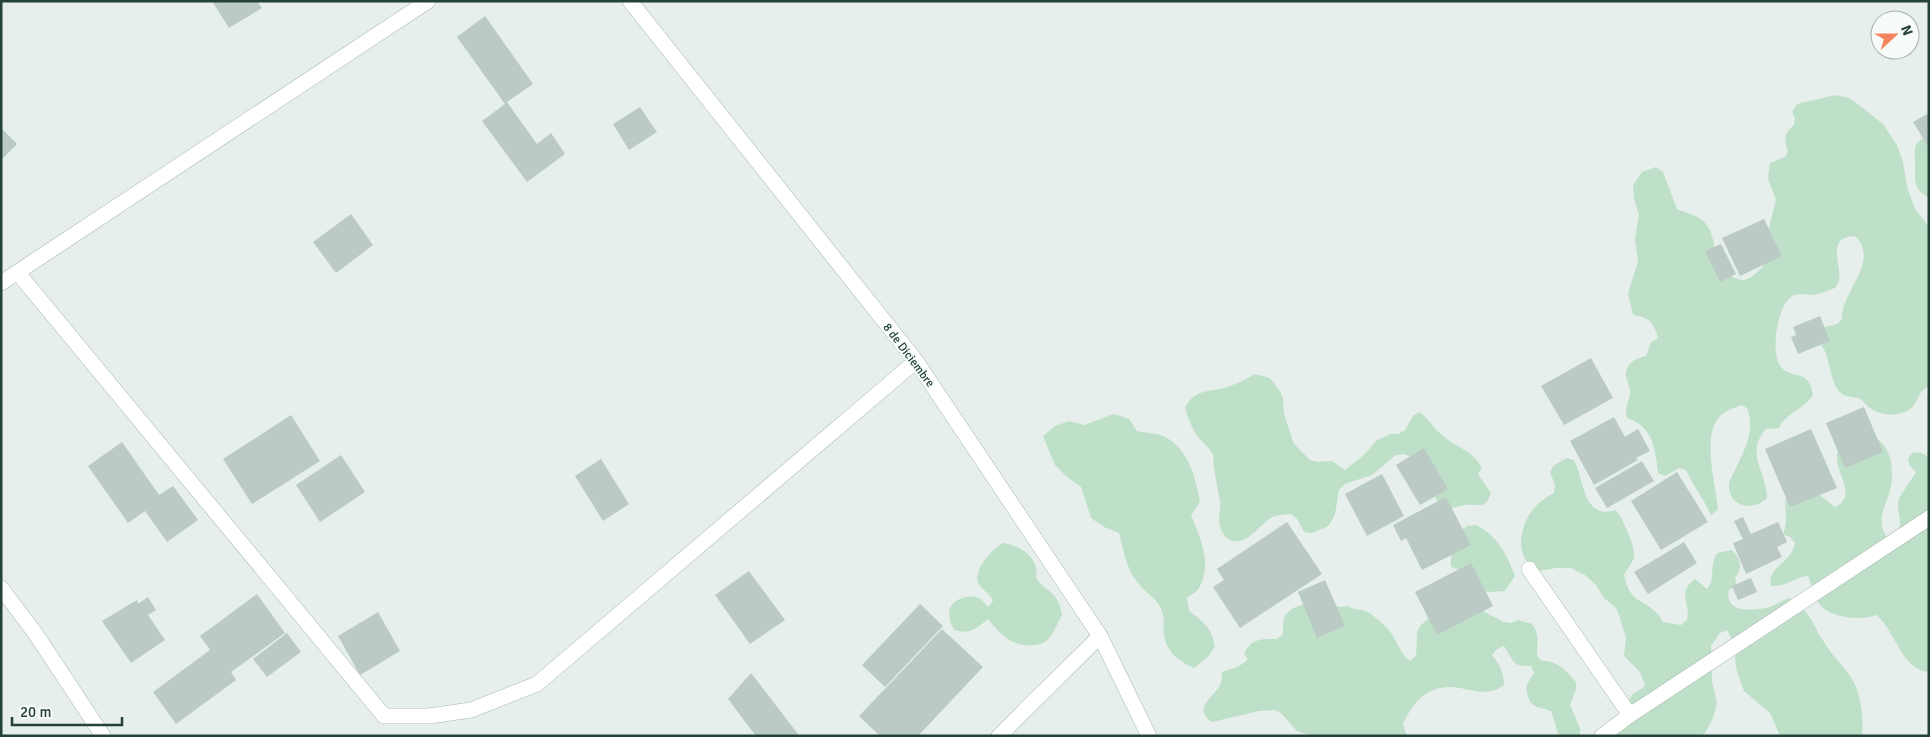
<svg xmlns="http://www.w3.org/2000/svg" width="1930" height="737" font-family="Signika,sans-serif">
<rect width="100%" height="100%" fill="#e6efeb"/>
<!-- green -->
<path fill="#bfe0c8" d="M 1835,95 L 1850,98 L 1883,124 L 1897,145 L 1903,162 L 1907,187 L 1915,209 L 1929,227 L 1929,386 C 1916,392 1919,405 1907,411 C 1896,417 1880,415 1870,408 C 1866,405 1863,400 1858,398 C 1850,396 1844,398 1838,390 C 1828,375 1831,354 1818,341 L 1822,328 L 1837,324 L 1842,319 C 1841,291 1881,261 1855,236 C 1825,237 1842,265 1839,281 C 1839,281 1836,287 1835,288 C 1829,290 1820,294 1813,295 C 1805,295 1799,292 1791,297 C 1777,307 1770,354 1781,367 C 1793,380 1809,368 1813,395 C 1804,409 1786,413 1779,428 L 1766,429 C 1744,454 1767,472 1767,498 C 1754,512 1728,507 1729,485 C 1729,480 1733,474 1735,470 C 1744,451 1756,430 1747,408 L 1741,405 C 1734,408 1725,411 1720,416 C 1701,436 1716,485 1718,509 L 1711,516 C 1705,500 1693,486 1686,470 L 1679,468 L 1665,476 L 1658,473 C 1655,449 1654,427 1627,418 C 1624,403 1630,403 1630,392 C 1630,386 1627,382 1626,376 C 1625,364 1635,358 1646,356 L 1651,342 L 1658,338 C 1654,323 1649,317 1633,315 L 1628,293 L 1638,262 L 1635,239 L 1639,214 L 1634,199 L 1633,185 L 1642,172 L 1656,167 L 1663,172 L 1677,209 C 1686,213 1698,215 1705,223 C 1719,237 1711,270 1733,277 C 1736,278 1740,280 1744,280 C 1751,279 1758,271 1763,267 L 1763,252 L 1776,200 L 1768,179 L 1770,163 L 1785,157 L 1788,151 C 1784,140 1784,132 1794,125 L 1795,118 L 1792,112 L 1797,104 Z
M 1929,137 L 1929,198 C 1911,188 1916,178 1915,161 C 1915,154 1913,147 1918,142 C 1921,139 1925,138 1929,137 Z
M 1255,374 L 1270,378 L 1280,391 L 1283,399 L 1284,414 L 1294,444 L 1310,460 L 1317,462 L 1332,461 L 1345,470 L 1365,454 L 1376,441 L 1390,434 L 1398,434 L 1405,430 L 1413,416 L 1419,412 C 1429,418 1433,428 1442,435 C 1455,447 1473,450 1482,468 L 1478,474 L 1491,493 C 1485,511 1478,503 1466,505 C 1455,507 1450,510 1439,505 L 1418,460 L 1404,454 L 1396,455 L 1372,475 L 1345,484 L 1339,490 L 1335,514 L 1331,522 L 1327,527 L 1319,530 L 1312,533 L 1304,532 L 1297,519 L 1291,514 C 1266,515 1268,522 1251,535 C 1236,548 1221,540 1219,521 C 1219,514 1221,508 1220,501 C 1217,486 1214,470 1213,455 C 1209,446 1202,443 1197,435 C 1191,427 1188,417 1185,408 C 1195,387 1213,393 1230,386 C 1239,383 1247,378 1255,374 Z
M 1114,414 L 1129,419 L 1137,431 C 1146,433 1160,433 1167,438 C 1189,451 1196,479 1200,502 L 1191,515 C 1200,538 1213,563 1199,588 C 1197,592 1191,595 1187,597 L 1189,611 C 1204,622 1211,627 1215,646 L 1207,658 L 1194,668 C 1179,661 1167,653 1164,635 C 1162,623 1167,619 1159,605 C 1154,597 1144,591 1138,583 C 1126,569 1124,550 1119,533 L 1104,527 L 1091,518 L 1081,487 L 1067,477 L 1055,465 L 1043,436 L 1055,426 L 1069,421 L 1084,425 Z
M 1876,438 C 1893,449 1894,473 1890,491 C 1885,507 1875,523 1888,538 C 1910,528 1894,514 1899,499 C 1903,490 1911,481 1916,472 L 1910,466 L 1908,459 L 1912,453 C 1919,451 1925,453 1929,459 L 1929,672 C 1902,671 1895,629 1876,615 C 1860,621 1832,618 1820,605 C 1814,597 1812,585 1808,576 C 1795,577 1786,587 1771,586 C 1766,567 1792,563 1795,543 L 1790,537 L 1783,534 C 1785,529 1786,524 1786,518 C 1786,506 1783,501 1790,490 L 1818,494 L 1835,507 C 1862,494 1827,467 1840,447 Z
M 1567,458 L 1574,460 C 1585,482 1583,520 1616,510 C 1622,518 1634,543 1634,554 C 1635,561 1627,568 1624,575 C 1631,609 1650,597 1663,622 L 1681,625 L 1687,620 C 1691,602 1676,593 1695,579 L 1707,589 C 1716,579 1709,565 1717,553 L 1732,550 C 1741,559 1743,567 1735,578 L 1737,587 L 1729,589 C 1725,609 1742,611 1758,609 C 1768,609 1780,602 1789,598 C 1809,608 1813,625 1824,642 C 1832,656 1844,666 1852,679 C 1861,694 1864,719 1862,736 L 1780,736 L 1770,713 L 1744,691 L 1736,668 L 1734,643 L 1727,630 L 1720,633 L 1711,646 L 1712,682 L 1717,703 L 1713,718 L 1705,733 L 1700,736 L 1616,736 C 1621,726 1630,721 1640,717 L 1629,700 L 1633,694 L 1645,686 L 1640,672 L 1624,656 L 1626,638 L 1619,615 L 1616,608 L 1604,598 L 1596,585 L 1585,575 L 1571,568 L 1556,568 L 1539,571 C 1536,568 1529,565 1527,562 C 1515,546 1523,520 1535,507 C 1540,501 1547,497 1554,493 L 1555,485 L 1550,472 L 1554,465 Z
M 1476,525 C 1497,535 1507,555 1515,576 L 1505,591 L 1490,592 L 1481,590 L 1468,572 L 1451,567 C 1450,556 1455,530 1468,526 C 1468,526 1476,525 1476,525 Z
M 1004,543 C 1022,546 1040,559 1036,578 C 1048,595 1058,590 1062,615 C 1057,623 1053,637 1045,642 C 1042,644 1037,645 1034,645 C 1011,647 1001,635 988,619 C 977,628 969,635 954,630 C 948,618 945,605 960,599 C 965,597 970,595 976,597 C 981,598 985,603 988,607 L 993,601 C 990,593 982,590 978,583 C 973,570 993,547 1004,543 Z
M 1317,603 L 1340,607 L 1347,606 C 1353,609 1356,609 1362,610 C 1371,612 1381,622 1388,629 C 1397,639 1400,654 1410,661 L 1416,656 L 1417,633 L 1420,626 L 1431,616 L 1476,607 L 1503,622 L 1511,623 L 1518,620 L 1532,624 C 1540,635 1537,644 1537,656 L 1542,661 C 1557,660 1567,671 1576,682 L 1576,689 L 1570,705 L 1580,728 L 1580,736 L 1561,736 L 1558,733 L 1551,711 C 1533,705 1529,708 1526,686 L 1534,673 L 1531,666 C 1511,667 1513,659 1504,646 L 1497,649 L 1492,655 C 1500,665 1504,673 1504,685 C 1489,696 1476,691 1460,688 C 1430,683 1415,699 1403,724 L 1407,736 L 1313,736 L 1297,731 L 1281,713 L 1275,710 L 1259,711 L 1212,722 C 1193,709 1211,699 1219,687 C 1222,683 1222,677 1222,672 C 1233,668 1239,668 1248,659 L 1244,654 C 1251,638 1262,639 1277,639 L 1283,634 C 1283,629 1283,622 1284,618 C 1290,605 1306,604 1317,603 Z"/>
<!-- building -->
<path fill="#bbcac4" d="M 212,1 L 257,1 L 262,8 L 229,28 Z
M 485,16 L 533,84 L 507,102 L 537,144 L 551,133 L 565,154 L 527,182 L 482,121 L 505,104 L 457,37 Z
M 640,107 L 657,132 L 629,150 L 613,124 Z
M 1929,113 L 1929,148 L 1913,122 Z
M 1,128 L 17,144 L 1,160 Z
M 351,214 L 373,245 L 336,273 L 313,242 Z
M 1764,219 L 1782,256 L 1740,276 L 1722,238 Z
M 1721,244 L 1736,274 L 1720,282 L 1705,251 Z
M 1820,316 L 1830,341 L 1798,354 L 1791,337 L 1796,335 L 1793,327 Z
M 1591,358 L 1613,398 L 1564,425 L 1541,386 Z
M 1864,407 L 1883,452 L 1845,468 L 1826,423 Z
M 291,415 L 320,461 L 252,504 L 223,459 Z
M 1614,417 L 1625,437 L 1638,429 L 1650,451 L 1636,458 L 1638,460 L 1594,485 L 1570,441 Z
M 1811,429 L 1837,488 L 1790,507 L 1765,449 Z
M 122,442 L 159,495 L 173,486 L 198,520 L 167,542 L 145,511 L 128,523 L 88,466 Z
M 1424,448 L 1448,489 L 1420,505 L 1396,465 Z
M 341,455 L 365,492 L 320,522 L 296,485 Z
M 601,459 L 629,504 L 603,521 L 575,476 Z
M 1642,461 L 1654,481 L 1607,508 L 1595,488 Z
M 1677,472 L 1708,522 L 1661,550 L 1631,501 Z
M 1382,474 L 1404,516 L 1367,536 L 1345,494 Z
M 1446,497 L 1471,545 L 1422,570 L 1406,538 L 1401,541 L 1393,525 Z
M 1743,517 L 1751,534 L 1778,522 L 1787,542 L 1777,547 L 1782,557 L 1746,574 L 1733,543 L 1743,539 L 1734,521 Z
M 1287,522 L 1322,574 L 1240,628 L 1213,587 L 1224,580 L 1217,569 Z
M 1684,542 L 1697,563 L 1648,594 L 1634,572 Z
M 1471,563 L 1493,606 L 1437,635 L 1415,592 Z
M 749,571 L 785,620 L 750,644 L 715,595 Z
M 1751,578 L 1757,592 L 1738,600 L 1732,586 Z
M 1325,580 L 1345,626 L 1317,638 L 1298,592 Z
M 257,594 L 285,633 L 231,672 L 236,680 L 176,724 L 153,692 L 210,650 L 200,636 Z
M 148,597 L 156,610 L 148,615 L 165,640 L 131,663 L 102,621 L 137,600 L 138,604 Z
M 920,604 L 943,626 L 885,687 L 862,665 Z
M 378,612 L 400,651 L 360,675 L 338,636 Z
M 942,629 L 983,667 L 918,736 L 880,736 L 859,716 Z
M 287,633 L 301,652 L 267,677 L 253,659 Z
M 751,673 L 798,734 L 796,736 L 756,736 L 728,699 Z"/>
<g fill="none" stroke-linecap="round" stroke-linejoin="round">
<defs>
<path id="service" d="M 1529,569 L 1630,715"/>
<path id="minor" d="M 18,273 L 384,716 L 429,716 L 471,710 L 537,684 L 916,361
M 1,283 L 428,1
M 1,588 L 35,633 L 103,736
M 999,736 L 1100,636
M 1602,736 L 1630,715 L 1929,518"/>
<path id="tertiary" d="M 630,1 L 916,361 L 1100,636 L 1149,736"/>
</defs>
<!-- service casing -->
<use href="#service" stroke="#a8b8b2" stroke-width="16"/>
<!-- minor casing -->
<use href="#minor" stroke="#a8b8b2" stroke-width="16"/>
<!-- tertiary casing -->
<use href="#tertiary" stroke="#a8b8b2" stroke-width="16"/>
<!-- service -->
<use href="#service" stroke="#fff" stroke-width="15"/>
<!-- minor -->
<use href="#minor" stroke="#fff" stroke-width="15"/>
<!-- tertiary -->
<use href="#tertiary" stroke="#fff" stroke-width="15"/>
</g>
<g text-anchor="middle" stroke-width="4.5" stroke-linejoin="round" paint-order="stroke">
<!-- street labels -->
<g font-size="12" fill="#24423a" stroke="#f7fbf9">
<text transform="translate(909 355) rotate(53)" y="4">8 de Diciembre</text>
</g>
</g>
<!-- border -->
<rect width="1930" height="737" fill="none" stroke="#24423a" stroke-width="5"/>
<!-- north arrow -->
<g transform="translate(1895 35) rotate(69)"><circle r="24" fill="#f7fbf9" stroke="#a3b1ad"/>
<path d="M0-4L9 19L0 12L-9 19Z" fill="#f4845f"/>
<text y="-8" font-size="14" font-weight="bold" text-anchor="middle" fill="#24423a">N</text>
</g>
<!-- scale -->
<path d="M12 717v8h110v-8" fill="none" stroke="#24423a" stroke-width="2.5"/>
<text x="20" y="717" font-size="15" fill="#24423a" stroke="#f7fbf9" stroke-width="4" paint-order="stroke">20 m</text>
</svg>
